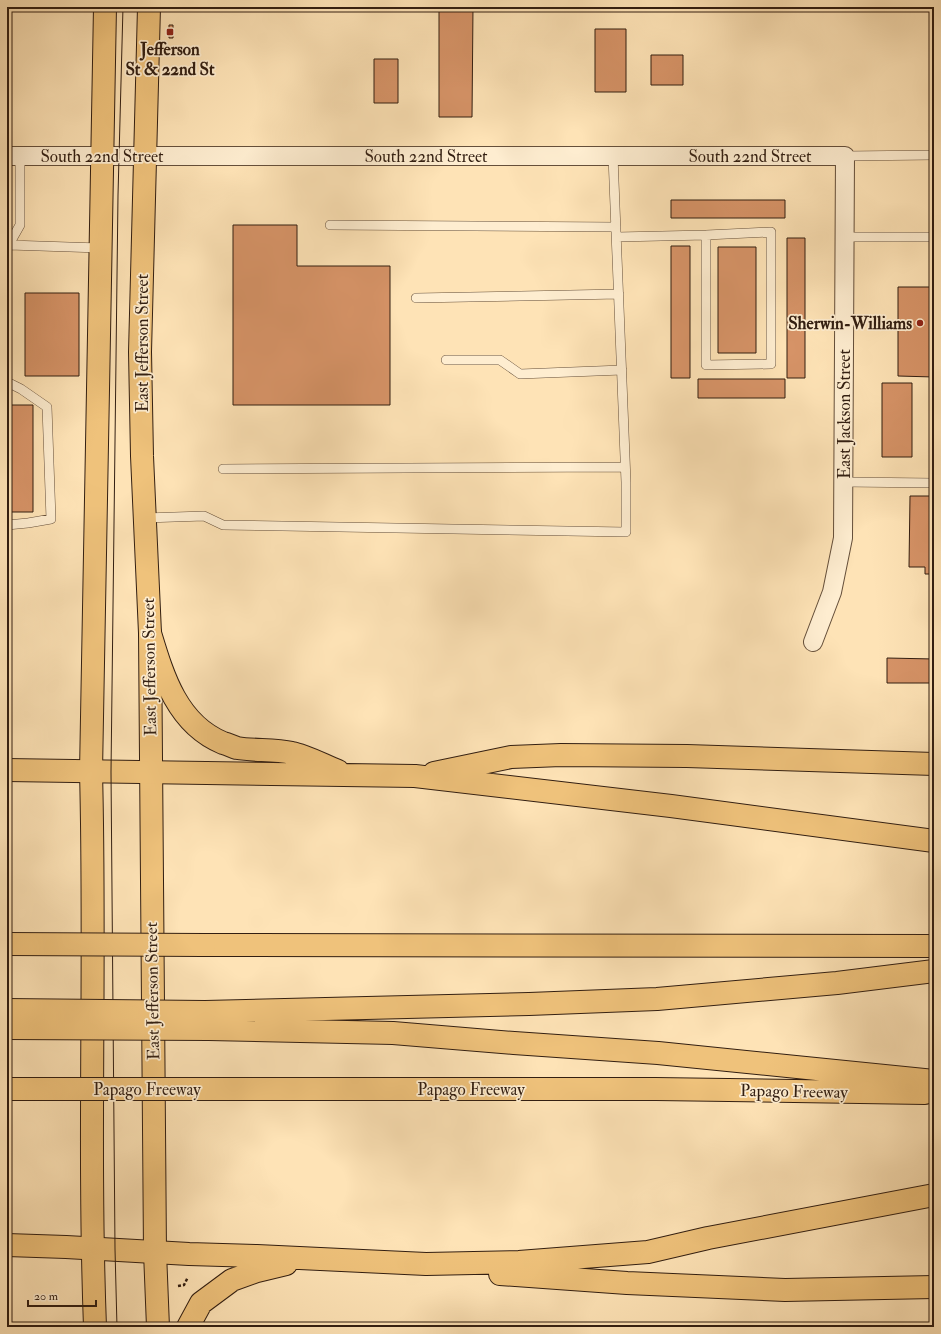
<svg xmlns="http://www.w3.org/2000/svg" width="941" height="1334" font-family="'IM FELL Double Pica',serif">
<rect width="100%" height="100%" fill="#fee3b6"/>
<filter id="stains"><feTurbulence type="fractalNoise" baseFrequency=".005" numOctaves="4"/><feColorMatrix values="0 0 0 0 .2 0 0 0 0 .09 0 0 0 0 .02 0 0 0 .5 -.17"/></filter>
<radialGradient id="worn" r=".72"><stop offset=".6" stop-color="#630" stop-opacity="0"/><stop offset="1" stop-color="#630" stop-opacity=".3"/></radialGradient>
<!-- building -->
<path fill="#d69367" stroke="#321e11" d="M 439,7 L 473,7 L 472,117 L 439,117 Z
M 169,25 L 173,25 L 173,38 L 169,38 Z
M 595,29 L 626,29 L 626,92 L 595,92 Z
M 651,55 L 683,55 L 683,85 L 651,85 Z
M 374,59 L 398,59 L 398,103 L 374,103 Z
M 671,200 L 785,200 L 785,218 L 671,218 Z
M 233,225 L 297,225 L 297,266 L 390,266 L 390,405 L 233,405 Z
M 787,238 L 805,238 L 805,378 L 787,378 Z
M 671,246 L 690,246 L 690,378 L 671,378 Z
M 718,247 L 756,247 L 756,353 L 718,353 Z
M 898,287 L 934,287 L 934,377 L 898,376 Z
M 25,293 L 79,293 L 79,376 L 25,376 Z
M 698,379 L 785,379 L 785,398 L 698,398 Z
M 882,383 L 912,383 L 912,457 L 882,457 Z
M 7,405 L 33,405 L 33,512 L 7,512 Z
M 910,496 L 934,496 L 934,574 L 925,574 L 925,567 L 909,567 Z
M 887,658 L 934,659 L 934,683 L 887,683 Z"/>
<g fill="none" stroke-linecap="round" stroke-linejoin="round">
<defs>
<path id="service" d="M 845,156 L 934,155
M 330,225 L 616,227
M 617,237 L 706,235 L 771,232 L 771,364 L 706,365 L 706,235
M 845,237 L 931,237
M 9,245 L 100,248
M 7,248 L 20,225 L 20,156
M 416,298 L 619,294
M 446,360 L 500,360 L 520,374 L 622,370
M 7,382 L 21,389 L 47,407 L 51,519 L 28,523 L 7,525
M 223,469 L 625,467
M 844,482 L 934,483
M 145,518 L 204,516 L 223,525 L 626,532 L 626,482 L 613,156"/>
<path id="minor" d="M 7,156 L 845,156 L 843,538 L 832,592 L 813,642"/>
<path id="primary" d="M 149,7 L 140,352 L 142,456 L 150,633 L 155,1252 L 158,1327
M 95,1327 C 88,1142 96,957 91,772 L 105,7"/>
<path id="motorway" d="M 150,633 C 163,676 177,724 223,743 C 228,744 233,747 237,748 C 255,751 274,749 292,753 C 305,755 325,766 338,771
M 7,770 L 415,776 L 671,806 L 934,841
M 434,773 L 511,757 L 561,755 L 687,756 L 934,764
M 204,945 L 934,946
M 205,1012 L 529,1004 L 657,999 L 837,983 L 934,971
M 209,1029 L 393,1033 L 514,1043 L 658,1053 L 934,1081
M 208,1089 L 656,1089 L 925,1093
M 7,1245 L 66,1247 L 189,1254 L 257,1256 L 426,1264 L 519,1262 L 648,1252 L 708,1238 L 934,1195
M 500,1274 L 627,1283 L 785,1290 L 934,1287
M 188,1327 L 201,1303 L 232,1280 L 257,1271 L 286,1264"/>
</defs>
<!-- service casing -->
<use href="#service" stroke="#654f3a" stroke-width="10"/>
<!-- minor casing -->
<use href="#minor" stroke="#654f3a" stroke-width="20"/>
<!-- primary casing -->
<use href="#primary" stroke="#321e11" stroke-width="24"/>
<!-- motorway casing -->
<use href="#motorway" stroke="#321e11" stroke-width="24"/>
<!-- path -->
<path stroke="#321e11" stroke-width="2.5" stroke-dasharray="3 2" stroke-linecap="butt" d="M 178,1286 L 184,1285 L 188,1277"/>
<!-- service -->
<use href="#service" stroke="#feedd0" stroke-width="9"/>
<!-- minor -->
<use href="#minor" stroke="#feedd0" stroke-width="18"/>
<!-- primary -->
<use href="#primary" stroke="#efc27b" stroke-width="22"/>
<!-- motorway -->
<use href="#motorway" stroke="#efc27b" stroke-width="22"/>
<!-- tram -->
<path stroke="#321e11" stroke-width="1" d="M 117,1327 L 115,1249 L 111,772 L 118,195 L 123,7"/>
<defs>
<path id="motorway-bridge" d="M 7,944 L 204,945
M 7,1010 L 205,1012
M 7,1028 L 209,1029
M 7,1089 L 208,1089"/>
</defs>
<!-- motorway-bridge casing -->
<use href="#motorway-bridge" stroke="#321e11" stroke-width="24" stroke-linecap="butt"/>
<!-- motorway-bridge -->
<use href="#motorway-bridge" stroke="#efc27b" stroke-width="22"/>
</g>
<!-- markers -->
<g fill="#8f2418" stroke="#feedd0" stroke-width="1.5">
<rect x="166" y="28" width="8" height="8" rx="2"/>
<circle cx="920" cy="323" r="4"/>
</g>
<g text-anchor="middle" stroke-width="3.5" stroke-linejoin="round" paint-order="stroke">
<!-- poi labels -->
<g font-size="17" font-weight="bold" fill="#321e11" stroke="#feedd0">
<text x="170" y="55">Jefferson<tspan x="170" dy="20">St &amp; 22nd St</tspan></text>
<text x="912" y="329" text-anchor="end">Sherwin-Williams</text>
</g>
<!-- street labels -->
<g font-size="17" fill="#321e11" stroke="#feedd0">
<text x="102" y="162">South 22nd Street</text>
<text x="426" y="162">South 22nd Street</text>
<text x="750" y="162">South 22nd Street</text>
<text transform="translate(142 343) rotate(-90)" y="6">East Jefferson Street</text>
<text transform="translate(844 414) rotate(-90)" y="6">East Jackson Street</text>
<text transform="translate(149 667) rotate(-91)" y="6">East Jefferson Street</text>
<text transform="translate(152 991) rotate(-91)" y="6">East Jefferson Street</text>
<text x="147" y="1095">Papago Freeway</text>
<text x="471" y="1095">Papago Freeway</text>
<text transform="translate(794 1091) rotate(1)" y="6">Papago Freeway</text>
</g>
</g>
<!-- margin -->
<rect width="941" height="1334" fill="none" stroke="#fee3b6" stroke-width="24"/>
<rect x="8" y="8" width="925" height="1318" fill="none" stroke="#321e11" stroke-width="2"/>
<rect x="12" y="12" width="917" height="1310" fill="none" stroke="#321e11"/>
<!-- scale -->
<path d="M28 1300v6h68v-6" fill="none" stroke="#321e11" stroke-width="2"/>
<text x="34" y="1300" font-size="12" fill="#321e11" stroke="#feedd0" stroke-width="3" paint-order="stroke">20 m</text>
<rect width="100%" height="100%" filter="url(#stains)"/>
<rect width="100%" height="100%" fill="url(#worn)"/>
</svg>
